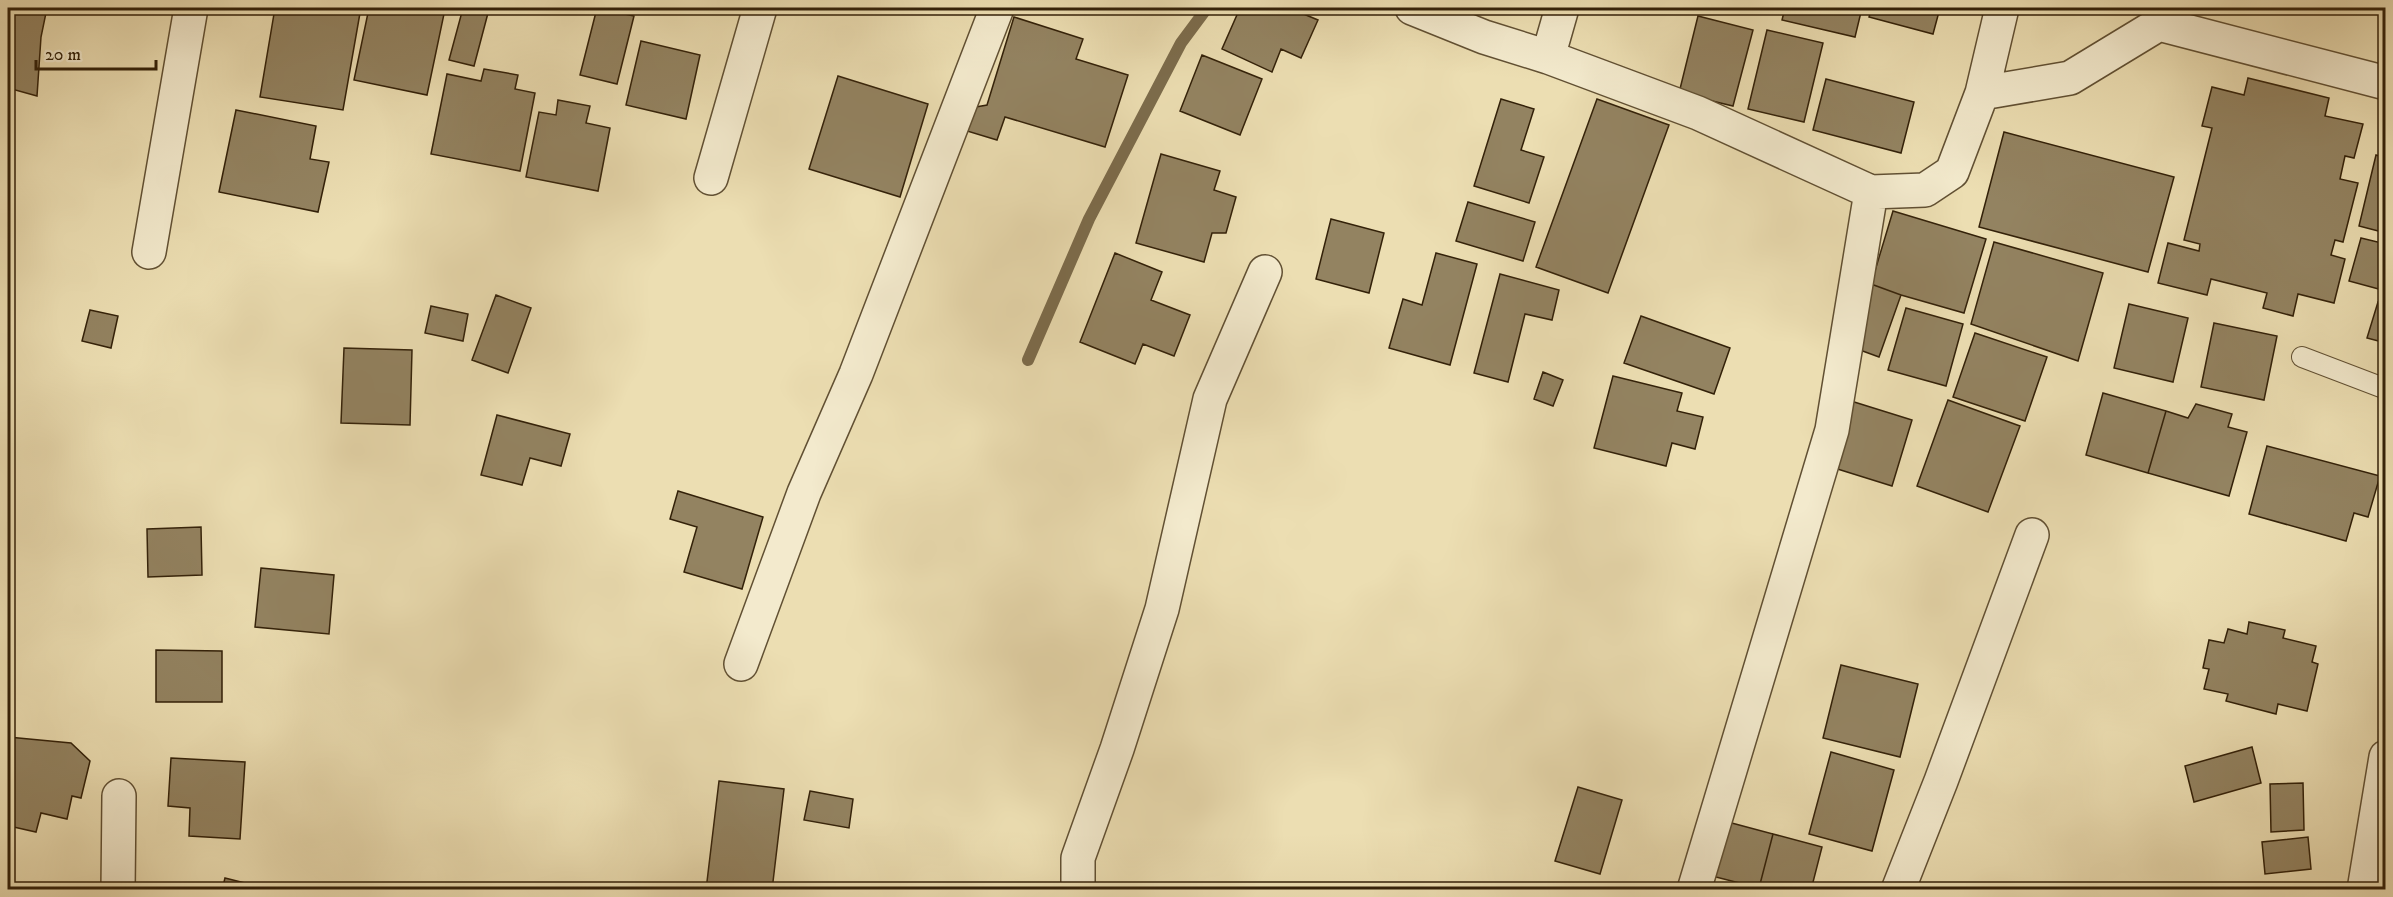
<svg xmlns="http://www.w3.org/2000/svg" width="2393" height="897" font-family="'IM FELL DW Pica',serif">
<rect width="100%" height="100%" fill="#ecdeb2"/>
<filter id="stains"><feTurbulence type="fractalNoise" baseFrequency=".00333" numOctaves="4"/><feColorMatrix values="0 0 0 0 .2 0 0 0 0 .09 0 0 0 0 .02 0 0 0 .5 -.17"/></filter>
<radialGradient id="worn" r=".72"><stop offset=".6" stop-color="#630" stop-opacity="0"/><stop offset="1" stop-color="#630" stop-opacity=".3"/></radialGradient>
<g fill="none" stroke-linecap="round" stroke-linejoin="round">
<!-- stream -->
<path stroke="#7c6c4c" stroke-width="12" d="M 1028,360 L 1089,219 L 1181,43 L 1207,8"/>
</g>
<!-- building -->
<path fill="#938361" stroke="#332109" stroke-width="1.5" d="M 8,8 L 47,8 L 41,37 L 37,96 L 8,88 Z
M 275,8 L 328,8 L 360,13 L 343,110 L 260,97 Z
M 369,8 L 433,8 L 444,14 L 427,95 L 354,80 Z
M 463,8 L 488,13 L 474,66 L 449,60 Z
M 597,8 L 634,16 L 617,84 L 580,75 Z
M 1240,8 L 1295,8 L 1294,10 L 1318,20 L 1301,58 L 1281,49 L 1272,72 L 1222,49 Z
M 1785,8 L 1862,8 L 1855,37 L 1782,20 Z
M 1872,8 L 1940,8 L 1933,34 L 1869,17 Z
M 2102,8 L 2126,8 L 2125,13 Z
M 1698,16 L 1753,30 L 1733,106 L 1679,93 Z
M 1014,17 L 1083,39 L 1076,59 L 1128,75 L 1105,147 L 1005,117 L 997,140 L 967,131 L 964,109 L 987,105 Z
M 1767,30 L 1823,43 L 1804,122 L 1748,109 Z
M 641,41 L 700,55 L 686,119 L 626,105 Z
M 1202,55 L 1262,79 L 1240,135 L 1180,111 Z
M 484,69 L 518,75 L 515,89 L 535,93 L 520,171 L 431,154 L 447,74 L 481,81 Z
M 838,76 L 928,104 L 900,197 L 809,169 Z
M 2248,78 L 2329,98 L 2325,116 L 2363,124 L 2354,158 L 2345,156 L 2340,179 L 2358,183 L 2343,242 L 2335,240 L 2331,255 L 2345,259 L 2334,303 L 2298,294 L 2293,316 L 2263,308 L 2267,293 L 2211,279 L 2207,295 L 2158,283 L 2168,243 L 2199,251 L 2200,244 L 2184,240 L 2212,128 L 2202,126 L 2212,87 L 2244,95 Z
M 1826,79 L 1914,102 L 1901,153 L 1813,130 Z
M 1501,99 L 1534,109 L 1521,150 L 1544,157 L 1529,203 L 1474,186 Z
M 1597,99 L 1669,125 L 1608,293 L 1536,267 Z
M 558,100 L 590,106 L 586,123 L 610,128 L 598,191 L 526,177 L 539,112 L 556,115 Z
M 236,110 L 316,126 L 310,159 L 329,162 L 318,212 L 219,192 Z
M 2004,132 L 2174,177 L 2148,272 L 1979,227 Z
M 1161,154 L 1220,171 L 1214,190 L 1236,197 L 1226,233 L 1212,233 L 1204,262 L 1136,243 Z
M 2376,155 L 2386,158 L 2386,233 L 2359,226 Z
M 1468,202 L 1535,222 L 1523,261 L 1456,241 Z
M 1893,211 L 1986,239 L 1964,313 L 1901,295 L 1871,284 Z
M 1331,219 L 1384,233 L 1369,293 L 1316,279 Z
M 2361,238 L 2386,244 L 2386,291 L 2349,281 Z
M 1994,242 L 2103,273 L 2078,361 L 1971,324 Z
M 1115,253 L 1162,272 L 1151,300 L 1190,315 L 1174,356 L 1143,344 L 1135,364 L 1080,342 Z
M 1436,253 L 1477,264 L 1450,365 L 1389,348 L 1403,299 L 1422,305 Z
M 1500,274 L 1559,290 L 1552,320 L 1525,314 L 1508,382 L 1474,373 Z
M 1871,284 L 1901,295 L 1879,357 L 1849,346 Z
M 496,295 L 531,308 L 508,373 L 472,360 Z
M 2378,302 L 2386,305 L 2386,343 L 2367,338 Z
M 2129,304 L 2188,318 L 2173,382 L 2114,368 Z
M 431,306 L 468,314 L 463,341 L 425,333 Z
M 1906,308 L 1963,324 L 1946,386 L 1888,370 Z
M 90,310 L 118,316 L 111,348 L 82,341 Z
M 1641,316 L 1730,348 L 1714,394 L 1624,363 Z
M 2214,323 L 2277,336 L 2264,400 L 2201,387 Z
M 1975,333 L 2047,357 L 2025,421 L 1953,397 Z
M 344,348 L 412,350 L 410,425 L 341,423 Z
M 1543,372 L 1563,380 L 1553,406 L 1534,399 Z
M 1613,376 L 1682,393 L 1677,411 L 1703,417 L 1695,449 L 1672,443 L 1666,466 L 1594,448 Z
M 2103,393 L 2166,411 L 2148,473 L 2086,455 Z
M 1948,400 L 2020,426 L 1988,512 L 1917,486 Z
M 1851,401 L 1912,420 L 1892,486 L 1831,467 Z
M 2196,404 L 2232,414 L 2228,427 L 2247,432 L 2229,496 L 2148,473 L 2166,411 L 2188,418 Z
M 497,415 L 570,434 L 561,466 L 530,458 L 522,485 L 481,475 Z
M 2267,446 L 2380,476 L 2368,517 L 2354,513 L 2346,541 L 2249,514 Z
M 678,491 L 763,517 L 742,589 L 684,572 L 697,527 L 670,519 Z
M 201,527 L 202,575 L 148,577 L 147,529 Z
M 261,568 L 334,575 L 329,634 L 255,627 Z
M 2249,622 L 2285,630 L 2283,638 L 2316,646 L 2312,662 L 2318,664 L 2307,711 L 2278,704 L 2276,714 L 2226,701 L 2228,694 L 2204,689 L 2209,669 L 2203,668 L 2209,640 L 2224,643 L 2228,629 L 2247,634 Z
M 156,650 L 222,651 L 222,702 L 156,702 Z
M 1841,665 L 1918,684 L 1900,757 L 1823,738 Z
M 8,737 L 71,743 L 90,761 L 81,798 L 72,796 L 67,819 L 41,813 L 36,832 L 9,826 L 11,818 L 8,817 Z
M 2252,747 L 2261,783 L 2194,802 L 2185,766 Z
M 1831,752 L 1894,770 L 1872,851 L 1809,834 Z
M 171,758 L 245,762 L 240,839 L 189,836 L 190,808 L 168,806 Z
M 719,781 L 784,789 L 772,890 L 706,890 Z
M 2303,783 L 2304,830 L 2271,832 L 2270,784 Z
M 1578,787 L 1622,800 L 1600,874 L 1555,861 Z
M 810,791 L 853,799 L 849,828 L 804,820 Z
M 1728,822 L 1773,834 L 1759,888 L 1712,876 Z
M 1773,834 L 1822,847 L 1811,890 L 1759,888 Z
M 2308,837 L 2311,869 L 2265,874 L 2262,842 Z
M 2386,856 L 2386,890 L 2378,890 Z
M 225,878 L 273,890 L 222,890 Z"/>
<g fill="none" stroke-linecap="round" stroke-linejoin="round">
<defs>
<path id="lane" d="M 2302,357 L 2386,389"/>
<path id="street" d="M 1412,8 L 1484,37 L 1548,57 L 1698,113 L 1871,192 L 1925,190 L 1952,172 L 1982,93 L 2002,8
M 1548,57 L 1562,8
M 1982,93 L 2070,78 L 2159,24 L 2386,83
M 711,178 L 760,8
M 149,252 L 191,8
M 741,664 L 804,493 L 856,374 L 997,8
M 118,890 L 119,796
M 1078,890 L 1078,858 L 1117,749 L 1162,609 L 1210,399 L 1265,272
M 1694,890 L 1832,430 L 1871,192
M 1898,890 L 1941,781 L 2032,535
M 2364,890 L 2386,757"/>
</defs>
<!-- lane casing -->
<use href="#lane" stroke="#615033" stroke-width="22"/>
<!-- street casing -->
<use href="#street" stroke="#615033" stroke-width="36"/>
<!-- lane -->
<use href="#lane" stroke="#f3eacd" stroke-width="20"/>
<!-- street -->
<use href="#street" stroke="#f3eacd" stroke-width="33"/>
</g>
<!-- margin -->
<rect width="2393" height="897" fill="none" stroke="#ecdeb2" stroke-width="30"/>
<rect x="9" y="9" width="2375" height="879" fill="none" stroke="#332109" stroke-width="3"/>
<rect x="15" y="15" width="2363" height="867" fill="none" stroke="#332109" stroke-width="1.5"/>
<!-- scale -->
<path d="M36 60v9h120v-9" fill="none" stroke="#332109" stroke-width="3"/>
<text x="45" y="60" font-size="18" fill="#332109" stroke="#f3eacd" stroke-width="4.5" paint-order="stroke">20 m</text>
<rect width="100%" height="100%" filter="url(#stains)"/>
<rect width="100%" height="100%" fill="url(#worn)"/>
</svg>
